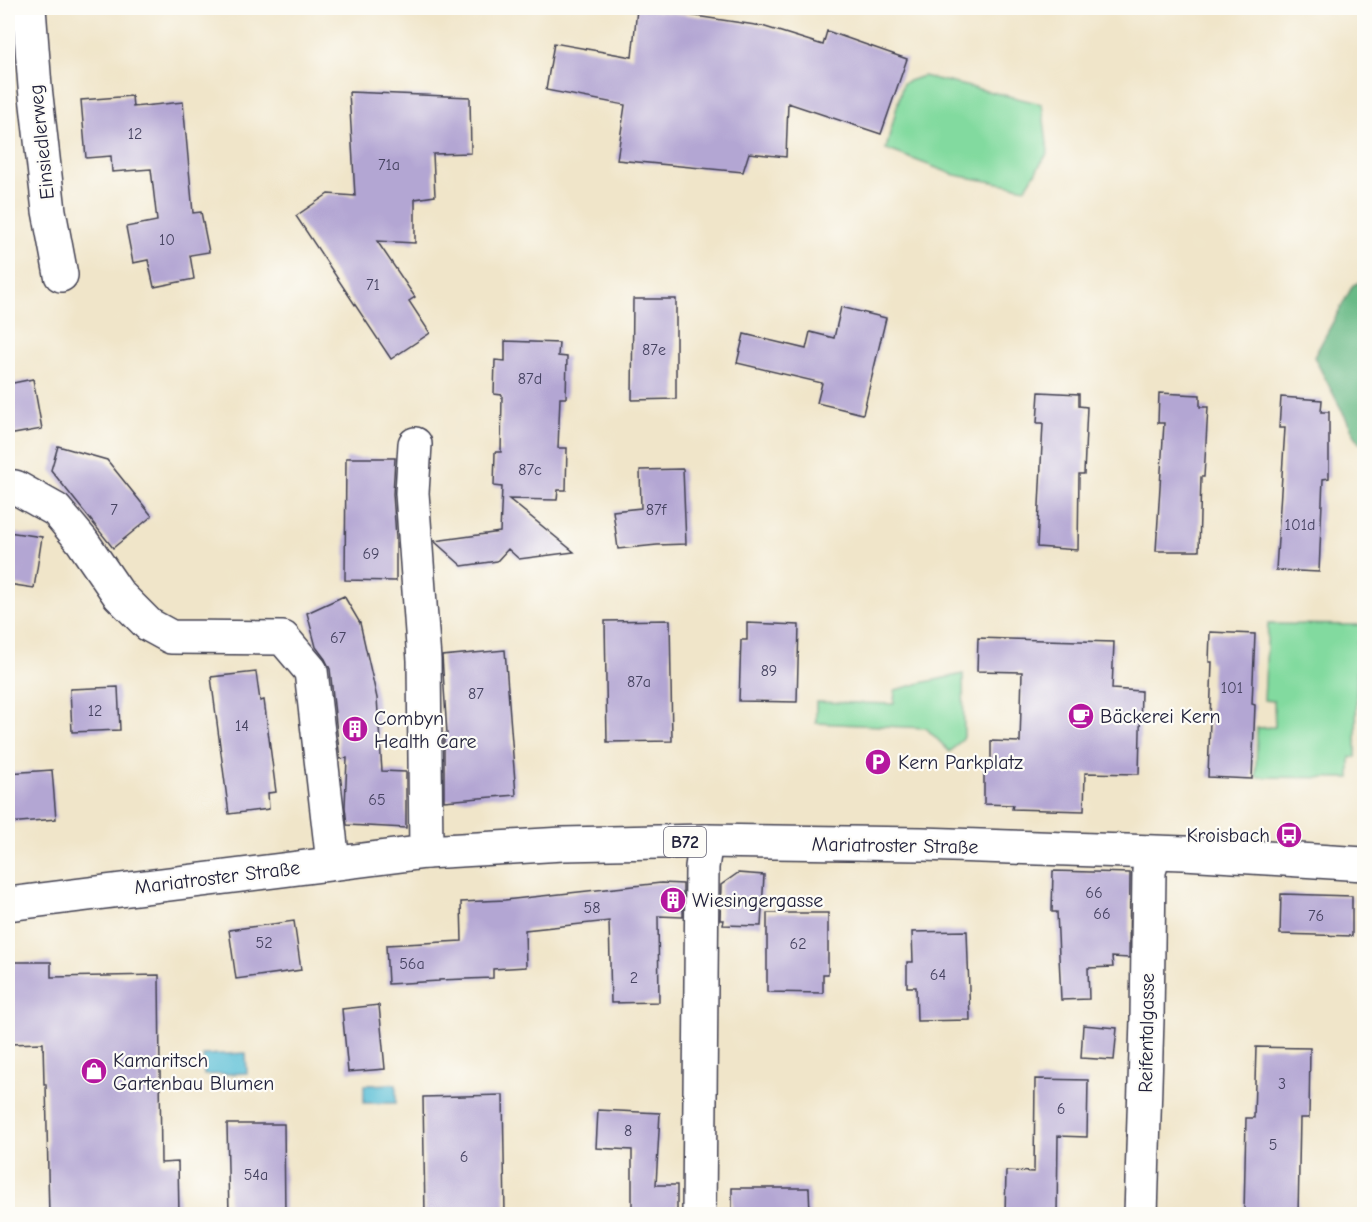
<svg xmlns="http://www.w3.org/2000/svg" width="1372" height="1222" font-family="'Comic Neue',sans-serif">
<rect width="100%" height="100%" fill="#fdfcf7"/>
<filter id="ink" filterUnits="userSpaceOnUse"><feTurbulence type="fractalNoise" baseFrequency=".0167" numOctaves="2"/><feDisplacementMap in="SourceGraphic" scale="12" xChannelSelector="R" yChannelSelector="G"/><feConvolveMatrix kernelMatrix="1 2 1 2 8 2 1 2 1" color-interpolation-filters="sRGB"/></filter>
<filter id="wash" filterUnits="userSpaceOnUse"><feTurbulence type="fractalNoise" baseFrequency=".008" numOctaves="4" result="noise"/><feDisplacementMap in="SourceGraphic" scale="24" xChannelSelector="R" yChannelSelector="G"/><feGaussianBlur stdDeviation="1.35" result="paint"/><feColorMatrix in="noise" values="0 0 0 0 0 0 0 0 0 0 0 0 0 0 0 0 0 1.4 0 .05"/><feComposite in="paint" operator="in"/></filter>
<g filter="url(#wash)">
<rect width="100%" height="100%" fill="#f0e5c9"/>
<!-- green -->
<path fill="#82da9f" stroke="#527e6d" stroke-width="1.5" d="M 923,76 L 1042,104 L 1048,152 L 1026,188 L 955,175 L 886,149 L 903,83 Z
M 1268,624 L 1364,625 L 1364,642 L 1357,642 L 1356,757 L 1350,757 L 1350,778 L 1256,777 L 1257,728 L 1275,727 L 1274,701 L 1264,700 Z
M 963,674 L 964,737 L 950,752 L 926,728 L 816,723 L 816,702 L 894,704 L 895,690 L 921,683 Z"/>
<!-- forest -->
<path fill="#69ba86" stroke="#466e60" stroke-width="1.5" d="M 1364,280 L 1364,443 L 1359,443 L 1314,357 L 1353,285 Z"/>
<!-- water -->
<path fill="#57bdd5" stroke="#3c7088" stroke-width="1.5" d="M 246,1053 L 247,1073 L 204,1075 L 203,1055 Z
M 396,1084 L 396,1103 L 364,1103 L 364,1085 Z"/>
<g id="blocks">
<!-- building -->
<path fill="#b3a6d3" d="M 637,9 L 689,15 L 762,26 L 823,45 L 827,31 L 907,59 L 881,134 L 788,103 L 786,157 L 749,153 L 743,172 L 617,160 L 625,105 L 546,90 L 554,43 L 632,57 Z
M 349,92 L 470,97 L 471,153 L 433,154 L 435,196 L 415,199 L 415,243 L 377,241 L 415,297 L 409,301 L 430,333 L 391,359 L 296,216 L 328,194 L 355,196 Z
M 132,96 L 133,107 L 183,102 L 193,213 L 201,212 L 209,252 L 190,255 L 194,279 L 154,287 L 148,260 L 133,263 L 126,227 L 157,221 L 151,169 L 112,172 L 111,156 L 86,158 L 81,100 Z
M 633,299 L 676,299 L 676,399 L 632,400 Z
M 841,307 L 886,318 L 863,414 L 817,403 L 822,383 L 737,363 L 744,334 L 806,349 L 810,332 L 834,338 Z
M 505,341 L 559,343 L 558,356 L 567,357 L 566,398 L 560,398 L 558,448 L 567,448 L 566,490 L 558,490 L 557,500 L 509,499 L 574,552 L 519,559 L 508,549 L 497,561 L 462,566 L 434,541 L 500,532 L 502,487 L 494,486 L 495,452 L 501,452 L 502,395 L 494,394 L 495,360 L 505,361 Z
M 33,379 L 42,429 L 8,435 L 8,384 Z
M 1039,392 L 1079,394 L 1079,406 L 1087,407 L 1084,474 L 1079,474 L 1078,550 L 1037,547 L 1043,423 L 1037,423 Z
M 1159,393 L 1200,395 L 1200,407 L 1208,407 L 1204,477 L 1201,477 L 1199,551 L 1156,551 L 1164,423 L 1158,423 Z
M 1281,397 L 1322,400 L 1321,412 L 1329,412 L 1329,478 L 1323,479 L 1319,572 L 1276,570 L 1285,428 L 1279,428 Z
M 58,446 L 107,460 L 152,516 L 113,548 L 51,470 Z
M 346,458 L 395,458 L 393,494 L 396,537 L 396,581 L 345,580 Z
M 683,469 L 686,544 L 657,545 L 618,549 L 613,511 L 641,508 L 640,470 Z
M 8,532 L 42,537 L 34,588 L 8,584 Z
M 344,596 L 360,623 L 377,698 L 382,771 L 406,772 L 406,828 L 347,825 L 345,807 L 347,758 L 340,759 L 330,669 L 325,659 L 316,647 L 307,613 Z
M 670,620 L 672,741 L 607,742 L 605,621 Z
M 747,623 L 799,625 L 797,702 L 739,701 L 741,640 L 747,640 Z
M 1210,632 L 1255,634 L 1252,704 L 1255,705 L 1252,779 L 1208,777 L 1212,662 L 1209,662 Z
M 978,638 L 1114,642 L 1112,689 L 1141,691 L 1139,774 L 1085,773 L 1084,811 L 1012,809 L 1013,805 L 984,804 L 984,763 L 991,763 L 991,741 L 1020,742 L 1022,672 L 977,671 Z
M 505,650 L 516,795 L 444,801 L 444,734 L 447,734 L 442,656 Z
M 256,672 L 260,701 L 264,700 L 276,792 L 268,793 L 269,809 L 229,814 L 211,677 Z
M 118,687 L 120,730 L 72,732 L 70,689 Z
M 52,770 L 56,819 L 8,823 L 8,773 Z
M 1053,871 L 1130,873 L 1129,958 L 1112,957 L 1113,967 L 1088,968 L 1089,999 L 1061,1000 L 1057,912 L 1052,912 Z
M 738,873 L 764,875 L 761,926 L 723,925 L 724,920 L 720,920 L 721,885 Z
M 661,883 L 683,884 L 683,917 L 658,916 L 659,1002 L 611,1003 L 609,921 L 525,930 L 526,967 L 493,969 L 493,978 L 439,980 L 439,981 L 388,984 L 386,945 L 462,941 L 461,902 L 505,900 Z
M 1281,894 L 1352,896 L 1352,936 L 1280,934 Z
M 767,913 L 828,913 L 828,974 L 823,974 L 823,993 L 767,992 Z
M 294,921 L 301,970 L 236,979 L 229,930 Z
M 967,931 L 970,1020 L 917,1021 L 916,987 L 907,987 L 907,962 L 913,962 L 912,932 Z
M 8,962 L 51,962 L 51,977 L 159,975 L 161,1163 L 178,1162 L 179,1215 L 49,1215 L 46,1084 L 44,1084 L 43,1043 L 8,1044 Z
M 379,1005 L 385,1069 L 348,1072 L 342,1009 Z
M 1083,1025 L 1117,1028 L 1114,1060 L 1081,1058 Z
M 1256,1047 L 1310,1048 L 1309,1118 L 1300,1118 L 1298,1215 L 1244,1214 L 1246,1118 L 1254,1118 Z
M 1035,1079 L 1088,1080 L 1087,1137 L 1058,1136 L 1057,1215 L 1005,1215 L 1006,1171 L 1034,1172 Z
M 503,1095 L 505,1215 L 425,1215 L 423,1097 Z
M 598,1110 L 660,1113 L 656,1185 L 677,1185 L 677,1215 L 632,1215 L 632,1150 L 596,1148 Z
M 227,1124 L 284,1124 L 285,1215 L 229,1215 Z
M 732,1188 L 809,1188 L 810,1215 L 732,1215 Z"/>
</g>
</g>
<g filter="url(#ink)">
<use href="#blocks" fill-opacity="0" stroke="#413f50" stroke-width="1.5"/>
<g fill="none" stroke-linecap="round" stroke-linejoin="round">
<defs>
<path id="minor" d="M 29,8 L 35,87 L 49,211 L 61,275
M 415,444 L 412,493 L 424,660 L 426,852
M 8,486 L 15,487 L 56,510 L 82,541 L 119,595 L 149,625 L 171,637 L 283,638 L 311,671 L 333,863
M 699,1214 L 702,867 L 706,841
M 1141,1214 L 1147,1019 L 1149,871 L 1155,853"/>
<path id="major" d="M 8,904 L 426,852 L 563,844 L 706,841 L 922,844 L 1184,853 L 1364,864"/>
</defs>
<!-- minor casing -->
<use href="#minor" stroke="#413f50" stroke-width="36"/>
<!-- major casing -->
<use href="#major" stroke="#413f50" stroke-width="36"/>
<!-- minor -->
<use href="#minor" stroke="#fff" stroke-width="33"/>
<!-- major -->
<use href="#major" stroke="#fff" stroke-width="33"/>
</g>
</g>
<!-- icons -->
<defs>
<symbol id="cafe-disc" viewBox="-11 -11 22 22"><circle r="9.5" fill="#b5179e" stroke="#fdfcf7"/><path d="M-5.5-4.5H6V0H3Q3 3.5 0 3.5H-2.5Q-5.5 3.5-5.5 0ZM3-3.2v2h1.7v-2ZM-6 4.5H4V6H-6Z" fill="#fff"/></symbol>
<symbol id="building-disc" viewBox="-11 -11 22 22"><circle r="9.5" fill="#b5179e" stroke="#fdfcf7"/><path d="M-4-6H4V6H1V3H-1V6H-4ZM-2.5-4.3h1.7v1.8h-1.7ZM.8-4.3h1.7v1.8H.8ZM-2.5-1h1.7V.8h-1.7ZM.8-1h1.7V.8H.8Z" fill="#fff"/></symbol>
<symbol id="parking-disc" viewBox="-11 -11 22 22"><circle r="9.5" fill="#b5179e" stroke="#fdfcf7"/><path d="M-3.5-5.5H1a3.5 3.5 0 0 1 0 7H-1V5.5H-3.5ZM-1-3.4V-.6H.8a1.4 1.4 0 0 0 0-2.8Z" fill="#fff"/></symbol>
<symbol id="bus-disc" viewBox="-11 -11 22 22"><circle r="9.5" fill="#b5179e" stroke="#fdfcf7"/><path d="M-5-6H5V4H4V6H2V4H-2V6H-4V4H-5ZM-3.5-4V0h7V-4ZM-3.5 1.2v1.5H-2V1.2ZM2 1.2v1.5H3.5V1.2Z" fill="#fff"/></symbol>
<symbol id="shop-disc" viewBox="-11 -11 22 22"><circle r="9.5" fill="#b5179e" stroke="#fdfcf7"/><path d="M-5-2.5h2.3a2.7 3.5 0 0 1 5.4 0H5L5.5 6h-11ZM-1.5-2.5h3a1.5 2.3 0 0 0-3 0Z" fill="#fff"/></symbol>
</defs>
<g fill-rule="evenodd">
<use href="#cafe-disc" x="1066" y="701" width="30" height="30"/>
<use href="#building-disc" x="340" y="714" width="30" height="30"/>
<use href="#parking-disc" x="863" y="747" width="30" height="30"/>
<use href="#bus-disc" x="1274" y="820" width="30" height="30"/>
<use href="#building-disc" x="658" y="885" width="30" height="30"/>
<use href="#shop-disc" x="79" y="1056" width="30" height="30"/>
</g>
<g text-anchor="middle" stroke-width="4.5" stroke-linejoin="round" paint-order="stroke">
<!-- number labels -->
<g font-size="16" fill="#464361">
<text x="135" y="139">12</text>
<text x="389" y="170">71a</text>
<text x="167" y="245">10</text>
<text x="373" y="290">71</text>
<text x="654" y="355">87e</text>
<text x="530" y="384">87d</text>
<text x="530" y="475">87c</text>
<text x="114" y="515">7</text>
<text x="656" y="515">87f</text>
<text x="1300" y="530">101d</text>
<text x="371" y="559">69</text>
<text x="338" y="643">67</text>
<text x="769" y="676">89</text>
<text x="639" y="687">87a</text>
<text x="1232" y="693">101</text>
<text x="476" y="699">87</text>
<text x="95" y="716">12</text>
<text x="242" y="731">14</text>
<text x="377" y="805">65</text>
<text x="1094" y="898">66</text>
<text x="592" y="913">58</text>
<text x="1102" y="919">66</text>
<text x="1316" y="921">76</text>
<text x="264" y="948">52</text>
<text x="798" y="949">62</text>
<text x="412" y="969">56a</text>
<text x="938" y="980">64</text>
<text x="634" y="983">2</text>
<text x="1282" y="1089">3</text>
<text x="1061" y="1114">6</text>
<text x="628" y="1136">8</text>
<text x="1273" y="1150">5</text>
<text x="464" y="1162">6</text>
<text x="256" y="1180">54a</text>
</g>
<!-- shield labels -->
<rect fill="#fdfcf7" stroke="#646373" stroke-width="1.5" x="664" y="827" width="42" height="30" rx="4.5"/>
<g font-size="18" font-weight="bold" fill="#22223b">
<text x="685" y="848">B72</text>
</g>
<!-- street labels -->
<g font-size="20" fill="#22223b" stroke="#fdfcf7">
<text transform="translate(41 142) rotate(-96)" y="7">Einsiedlerweg</text>
<text transform="translate(895 845) rotate(1)" y="7">Mariatroster Straße</text>
<text transform="translate(217 877) rotate(-7)" y="7">Mariatroster Straße</text>
<text transform="translate(1146 1033) rotate(-89)" y="7">Reifentalgasse</text>
</g>
<!-- poi labels -->
<g font-size="20" fill="#22223b" stroke="#fdfcf7" text-anchor="start">
<text x="1100" y="723">Bäckerei Kern</text>
<text x="374" y="725">Combyn<tspan x="374" dy="23">Health Care</tspan></text>
<text x="898" y="769">Kern Parkplatz</text>
<text x="1270" y="842" text-anchor="end">Kroisbach</text>
<text x="692" y="907">Wiesingergasse</text>
<text x="113" y="1067">Kamaritsch<tspan x="113" dy="23">Gartenbau Blumen</tspan></text>
</g>
</g>
<!-- margin -->
<rect width="1372" height="1222" fill="none" stroke="#fdfcf7" stroke-width="30"/>
</svg>
